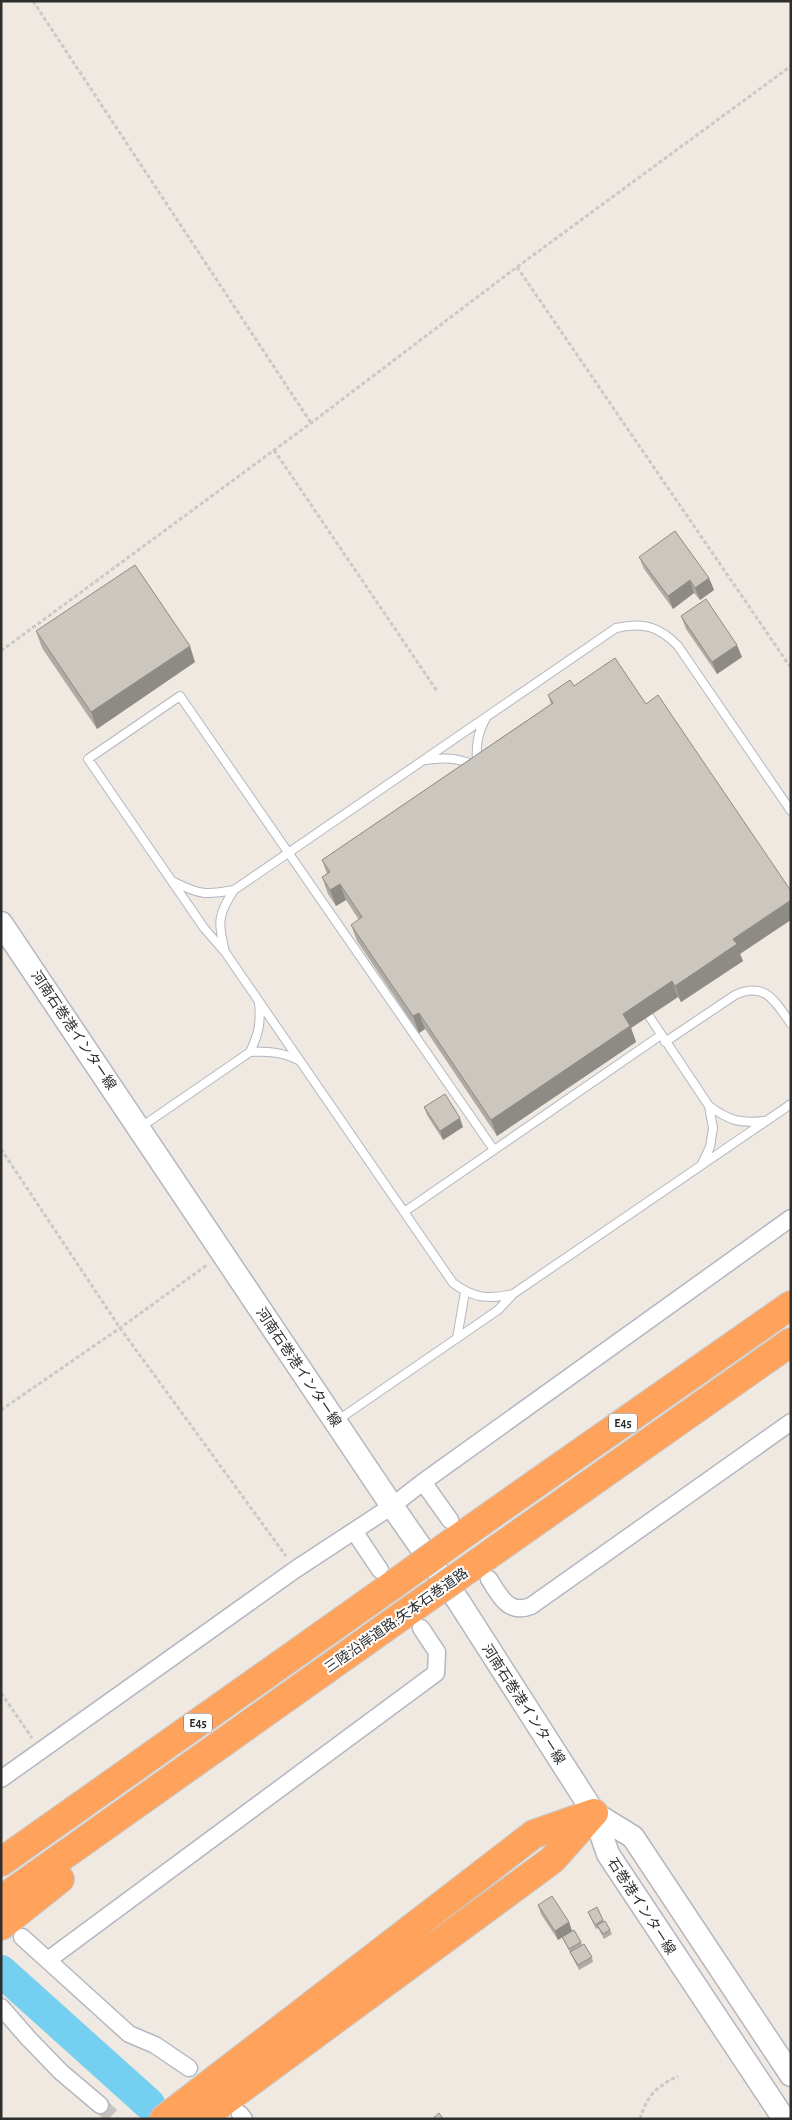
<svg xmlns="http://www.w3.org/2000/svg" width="792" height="2120" font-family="'Alegreya Sans','Noto Sans JP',sans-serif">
<rect width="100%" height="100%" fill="#efe9e1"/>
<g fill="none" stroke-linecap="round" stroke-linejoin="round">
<!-- river -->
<path stroke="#75cff0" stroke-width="32" d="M 1,1971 L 149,2104"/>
<!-- minor-tunnel -->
<path stroke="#c8c4bd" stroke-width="16" stroke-dasharray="16 8" stroke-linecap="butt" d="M 100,2105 L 115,2119"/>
<defs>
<path id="service" d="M 425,760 C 444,757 457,758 475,765
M 477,764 C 476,746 477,734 486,718
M 791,811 L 678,646 C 659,626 643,622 616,628 L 234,890 C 217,915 218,924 225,952 L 453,1283 C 473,1298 489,1300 513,1294 L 791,1104
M 174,882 C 200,895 206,895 234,890
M 224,951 L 204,928 L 88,759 L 180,696 L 494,1150
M 649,1016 L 709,1106 L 713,1128 L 710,1147 L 702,1164
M 665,1042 L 735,995 C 765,981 775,1001 791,1024
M 250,1052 C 268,1051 282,1052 298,1060
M 709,1106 C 729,1120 739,1124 764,1121
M 141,1127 L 250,1052 C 259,1033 261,1023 259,1003
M 404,1212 L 661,1035
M 457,1338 L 465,1292
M 338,1420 L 498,1310 L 513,1294"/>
<path id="minor" d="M 423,1482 L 450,1520
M 354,1531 L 380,1570
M 489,1579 C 500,1596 508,1615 531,1606 L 791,1422
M 1,1779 L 296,1569 L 392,1506 L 423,1482 L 791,1218
M 22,1937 L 129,2034 L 155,2045 L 189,2068
M 48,1960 L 436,1673 L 437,1652 L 421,1628
M 1,2007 L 29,2039 L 61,2072 L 100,2105
M 240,2114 L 244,2119"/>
<path id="secondary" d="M 1,923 L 392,1506 L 459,1602 L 594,1813 L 608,1854 L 784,2119
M 594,1813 L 633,1837 L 791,2075"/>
<path id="motorway" d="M 454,1541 L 791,1305
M 473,1566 L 791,1342
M 1,1862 L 394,1584
M 1,1900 L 413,1608
M 1,1926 L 60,1879
M 164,2119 L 534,1834 L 594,1813
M 200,2119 L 552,1860 L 593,1814"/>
</defs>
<!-- service casing -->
<use href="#service" stroke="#b4b7c1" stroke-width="10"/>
<!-- minor casing -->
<use href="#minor" stroke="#b4b7c1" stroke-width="19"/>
<!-- secondary casing -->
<use href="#secondary" stroke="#b4b7c1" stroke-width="25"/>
<!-- motorway casing -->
<use href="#motorway" stroke="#c9c9c9" stroke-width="30"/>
<!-- path -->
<path stroke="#c9c9c9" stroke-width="3" stroke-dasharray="4 2.5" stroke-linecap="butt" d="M 33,1 L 311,423
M 517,267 L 791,668
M 274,450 L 437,691
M 1,651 L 311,423 L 517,267 L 791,66
M 1,1149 L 120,1328 L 286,1556
M 1,1410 L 120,1328 L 207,1265
M 1,1693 L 32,1738
M 640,2119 C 647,2095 656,2087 678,2076"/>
<!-- service -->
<use href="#service" stroke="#fff" stroke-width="8"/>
<!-- minor -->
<use href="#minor" stroke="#fff" stroke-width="16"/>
<!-- secondary -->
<use href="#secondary" stroke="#fff" stroke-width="22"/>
<!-- motorway -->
<use href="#motorway" stroke="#ffa35c" stroke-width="28"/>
<defs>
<path id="motorway-bridge" d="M 394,1584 L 454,1541
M 413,1608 L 473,1566"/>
</defs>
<!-- motorway-bridge casing -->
<use href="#motorway-bridge" stroke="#c9c9c9" stroke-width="30" stroke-linecap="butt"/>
<!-- motorway-bridge -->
<use href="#motorway-bridge" stroke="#ffa35c" stroke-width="28"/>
</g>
<!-- wall -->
<path fill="#afaba4" d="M 639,557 L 709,578 L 714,590 L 700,600 L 694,593 L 673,609 L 644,569 Z
M 681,616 L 742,657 L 717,674 L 686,629 Z
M 36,631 L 195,662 L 97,729 L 42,648 Z
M 548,695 L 740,954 L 743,961 L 681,1002 L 678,997 L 631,1028 L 636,1042 L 497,1136 L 425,1029 L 419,1033 L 357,941 L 351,925 L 359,920 L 346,900 L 336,906 L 328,894 L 322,877 L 327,874 L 322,860 L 551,704 Z
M 424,1107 L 463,1127 L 443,1140 L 427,1115 Z
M 538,1905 L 569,1922 L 572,1931 L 581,1942 L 582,1945 L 592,1957 L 593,1962 L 579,1970 L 562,1937 L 558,1940 L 541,1914 Z
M 588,1912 L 603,1920 L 610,1930 L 612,1934 L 604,1939 L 598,1928 L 596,1929 Z"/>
<!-- shaded-wall -->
<path fill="#8e8b86" d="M 709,578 L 714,590 L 700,600 L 695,588 Z
M 690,580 L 694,593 L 673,609 L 668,596 Z
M 737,645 L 742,657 L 717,674 L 712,662 Z
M 190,646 L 195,662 L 97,729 L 91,712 Z
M 340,884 L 346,900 L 336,906 L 330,890 Z
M 791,900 L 791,920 L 740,954 L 743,961 L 681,1002 L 675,986 L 733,939 Z
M 672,981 L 678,997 L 631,1028 L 636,1042 L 497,1136 L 491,1120 L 623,1014 Z
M 419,1013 L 425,1029 L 419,1033 L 413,1016 Z
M 460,1118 L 463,1127 L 443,1140 L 440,1131 Z
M 569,1922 L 572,1931 L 558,1940 L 555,1931 Z"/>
<!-- building -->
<path fill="#cbc7bf" stroke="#8e8b86" d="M 675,531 L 709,578 L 695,588 L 690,580 L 668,596 L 639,557 Z
M 135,565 L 190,646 L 91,712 L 36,631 Z
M 706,599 L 737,645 L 712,662 L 681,616 Z
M 615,658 L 646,704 L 658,695 L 791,891 L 791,900 L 733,939 L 737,944 L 675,986 L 672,981 L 623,1014 L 630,1026 L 491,1120 L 419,1013 L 413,1016 L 351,925 L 362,917 L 340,884 L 330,890 L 322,877 L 330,872 L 322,860 L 553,703 L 548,695 L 570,680 L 574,686 Z
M 445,1094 L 460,1118 L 440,1131 L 424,1107 Z
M 552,1896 L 569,1922 L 555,1931 L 538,1905 Z
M 597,1907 L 603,1920 L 595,1925 L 588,1912 Z
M 605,1921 L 610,1930 L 603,1934 L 597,1925 Z
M 574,1930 L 581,1942 L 569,1949 L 562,1937 Z
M 584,1944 L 592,1957 L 578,1965 L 570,1952 Z
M 439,2113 L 443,2119 L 432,2119 Z"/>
<g text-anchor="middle" stroke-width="4" stroke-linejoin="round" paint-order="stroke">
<!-- shield labels -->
<g fill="#fff" stroke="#6d6d6d" stroke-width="1">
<rect x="609" y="1413.5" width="28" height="19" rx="4"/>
<rect x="184" y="1713.5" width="28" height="19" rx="4"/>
</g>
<g font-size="12" font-weight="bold" fill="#2e2e2e">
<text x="623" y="1427">E45</text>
<text x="198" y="1727">E45</text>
</g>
<!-- street labels -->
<g font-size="14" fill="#2e2e2e" stroke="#fff">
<text transform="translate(74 1030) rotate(56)" y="5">河南石巻港インター線</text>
<text transform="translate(299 1367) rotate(56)" y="5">河南石巻港インター線</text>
<text transform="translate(396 1620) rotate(-35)" y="5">三陸沿岸道路;矢本石巻道路</text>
<text transform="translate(524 1704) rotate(57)" y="5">河南石巻港インター線</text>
<text transform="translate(642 1906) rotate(57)" y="5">石巻港インター線</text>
</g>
</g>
<!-- border -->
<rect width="792" height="2120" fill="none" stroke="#2e2e2e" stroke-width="5"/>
</svg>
